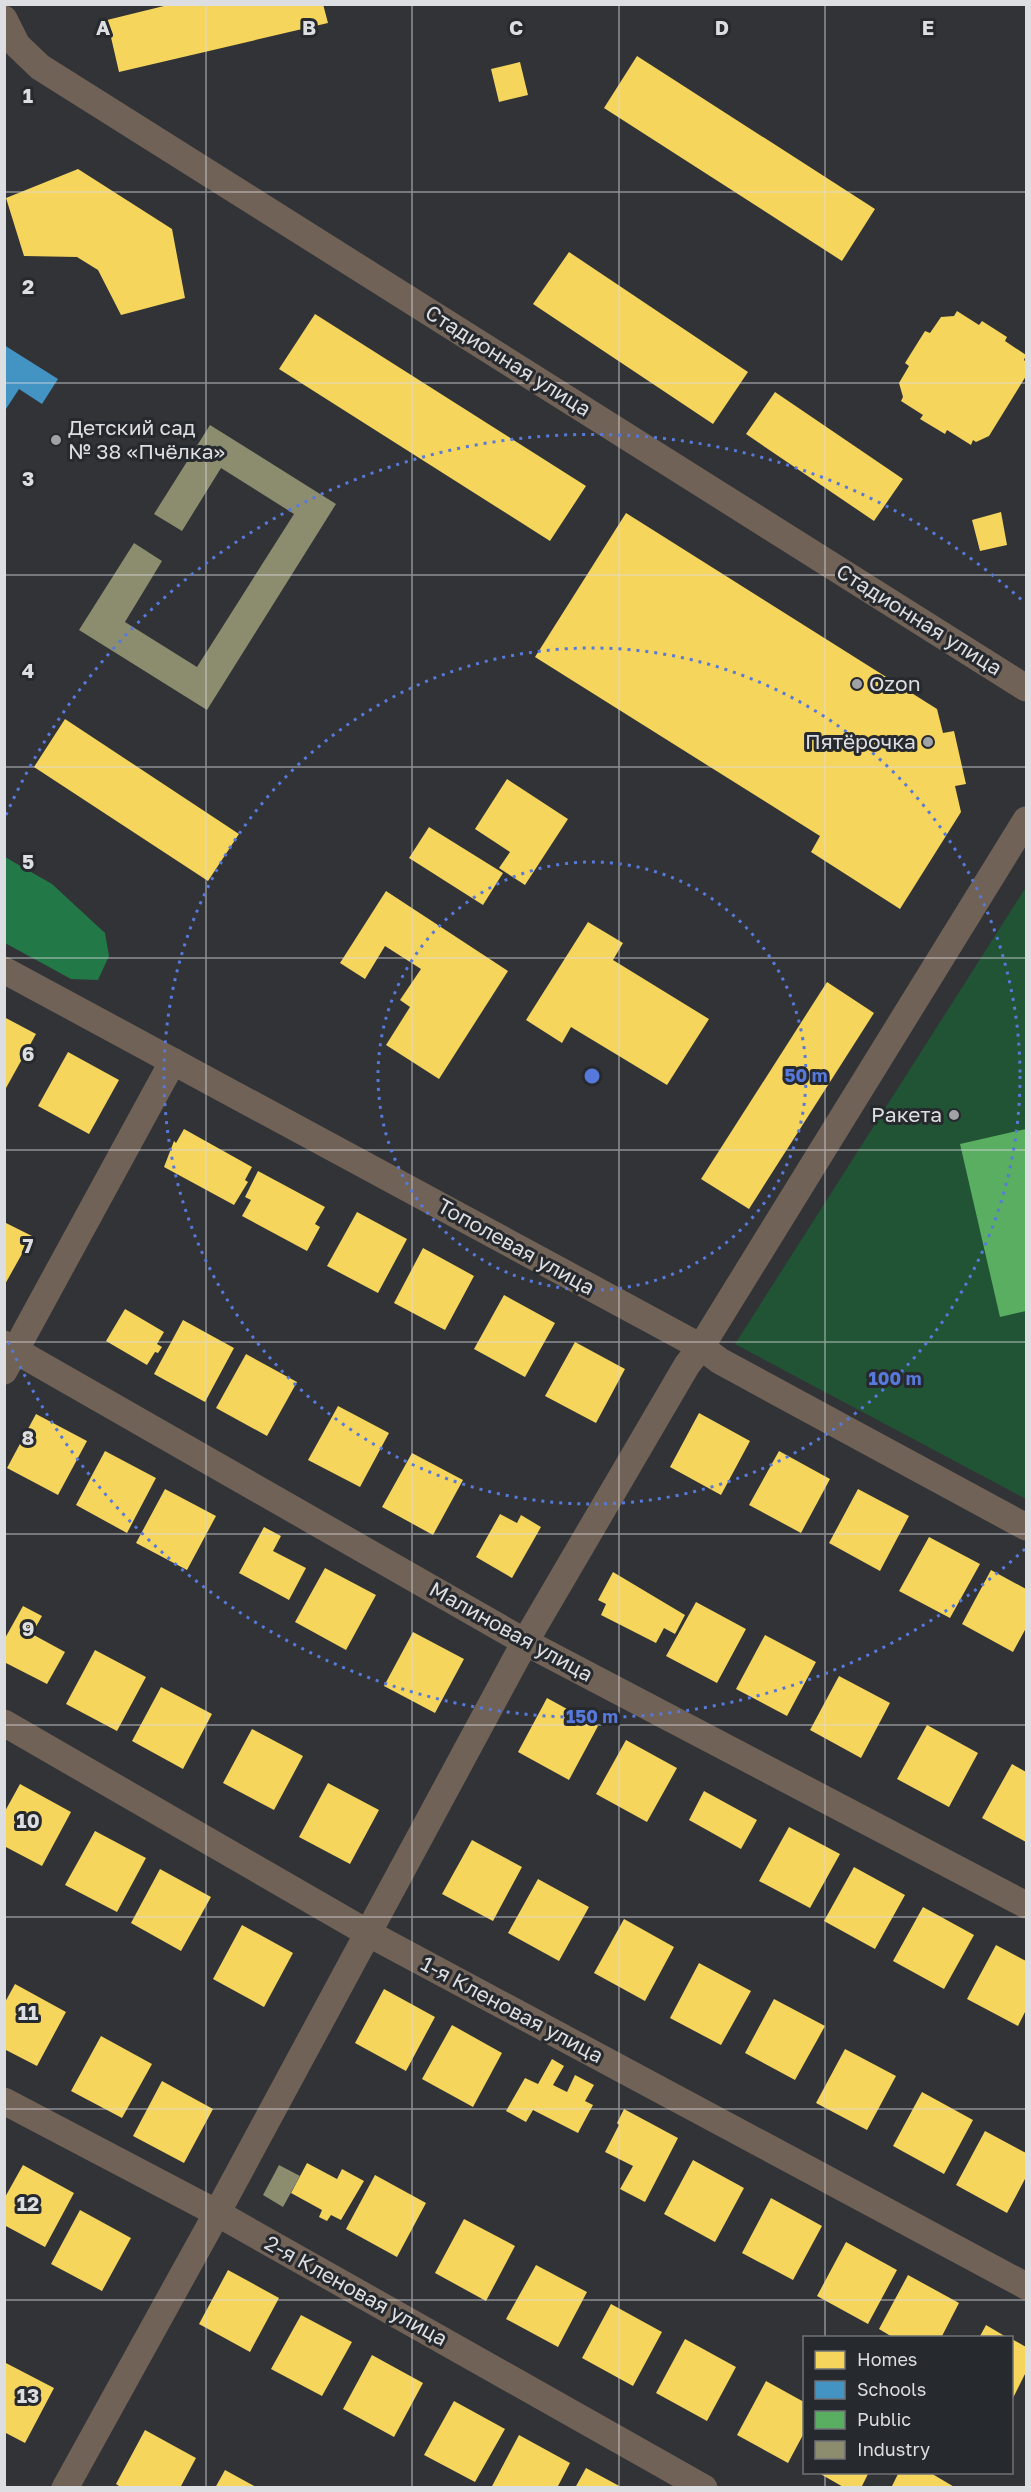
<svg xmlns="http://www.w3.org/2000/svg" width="1031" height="2492" font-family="'Golos Text',sans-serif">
<rect width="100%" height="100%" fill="#313336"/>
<!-- green -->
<path fill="#215434" d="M 1026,887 L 1026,1499 L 735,1344 Z"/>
<!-- forest -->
<path fill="#227846" d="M 5,857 L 52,884 L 105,933 L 109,956 L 98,980 L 71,979 L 5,943 Z"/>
<!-- homes -->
<path fill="#f6d55c" d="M 172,4 L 323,4 L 328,23 L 119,72 L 107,20 Z
M 637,56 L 875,209 L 842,261 L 604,108 Z
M 520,62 L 528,95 L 499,102 L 491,69 Z
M 78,169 L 172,229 L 185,298 L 121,315 L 98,270 L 77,257 L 24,256 L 6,198 Z
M 569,252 L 748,372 L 713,424 L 533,304 Z
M 957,311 L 979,325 L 982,321 L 1007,337 L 1005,341 L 1026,355 L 1024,360 L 1026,362 L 1026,376 L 989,436 L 976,442 L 973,440 L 971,445 L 947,430 L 945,434 L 920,419 L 923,415 L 901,401 L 903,397 L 899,383 L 909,366 L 905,363 L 925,331 L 930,333 L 941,317 L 954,316 Z
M 315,314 L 586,486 L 550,541 L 279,369 Z
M 775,392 L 903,479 L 874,521 L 746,434 Z
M 1001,512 L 1007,545 L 980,551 L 972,520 Z
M 626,513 L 937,709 L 943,733 L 954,731 L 966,784 L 955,786 L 961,812 L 900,909 L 811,852 L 820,836 L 535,657 Z
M 65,719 L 239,834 L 208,881 L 34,767 Z
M 507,779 L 568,819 L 525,885 L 499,868 L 510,852 L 475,829 Z
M 429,827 L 503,873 L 483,905 L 409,858 Z
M 386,891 L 508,971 L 439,1079 L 386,1045 L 410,1007 L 400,1000 L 421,969 L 385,946 L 365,979 L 340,963 Z
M 588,922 L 623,943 L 613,960 L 709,1019 L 667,1085 L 571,1027 L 562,1043 L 526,1020 Z
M 827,982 L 874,1013 L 749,1209 L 701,1179 Z
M 4,1017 L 36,1034 L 6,1088 L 4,1087 Z
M 68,1052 L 119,1080 L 89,1134 L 38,1106 Z
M 184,1129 L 252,1167 L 245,1180 L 248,1182 L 234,1205 L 164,1167 L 174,1141 L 176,1143 Z
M 258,1171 L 325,1207 L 315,1224 L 320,1227 L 307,1251 L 242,1216 L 251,1200 L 245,1197 Z
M 357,1212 L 407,1239 L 378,1293 L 327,1266 Z
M 4,1222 L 32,1236 L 4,1286 Z
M 423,1248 L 474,1276 L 445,1330 L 394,1303 Z
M 504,1295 L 555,1323 L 525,1377 L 474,1349 Z
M 125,1309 L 164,1332 L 157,1344 L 162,1347 L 158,1353 L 155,1352 L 147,1365 L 106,1341 Z
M 183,1320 L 234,1348 L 205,1402 L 154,1374 Z
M 575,1342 L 625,1369 L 596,1423 L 545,1396 Z
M 246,1354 L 297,1382 L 267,1436 L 216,1408 Z
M 338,1406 L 389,1433 L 360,1487 L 308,1460 Z
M 699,1413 L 750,1441 L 721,1495 L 670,1467 Z
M 36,1414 L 87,1441 L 58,1495 L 7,1468 Z
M 105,1451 L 156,1478 L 127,1533 L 76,1505 Z
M 779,1451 L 830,1479 L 801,1533 L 749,1505 Z
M 412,1453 L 463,1480 L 433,1535 L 382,1507 Z
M 165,1489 L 216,1516 L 187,1570 L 136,1543 Z
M 858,1489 L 909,1516 L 880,1571 L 829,1543 Z
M 500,1514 L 517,1523 L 521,1515 L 541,1527 L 512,1578 L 476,1557 Z
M 264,1527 L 281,1536 L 273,1551 L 306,1568 L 289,1600 L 239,1573 Z
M 929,1537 L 980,1564 L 950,1618 L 899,1591 Z
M 325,1568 L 376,1595 L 346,1650 L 295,1622 Z
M 991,1570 L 1026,1589 L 1026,1628 L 1013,1652 L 962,1624 Z
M 613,1572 L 685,1615 L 675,1634 L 664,1628 L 656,1643 L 601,1615 L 606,1604 L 598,1600 Z
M 696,1602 L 746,1629 L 717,1683 L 666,1656 Z
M 23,1606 L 42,1616 L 32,1634 L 65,1652 L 47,1684 L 4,1662 L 4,1640 Z
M 413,1632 L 464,1659 L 435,1713 L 384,1686 Z
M 765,1635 L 816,1662 L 787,1716 L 736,1689 Z
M 95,1650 L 146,1677 L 117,1731 L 66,1704 Z
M 839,1676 L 890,1703 L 861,1758 L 810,1730 Z
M 161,1687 L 212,1714 L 183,1769 L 132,1741 Z
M 547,1698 L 598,1726 L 569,1780 L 518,1752 Z
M 927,1725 L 978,1753 L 949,1807 L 897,1779 Z
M 252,1729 L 303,1756 L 274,1810 L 223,1783 Z
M 626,1740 L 677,1768 L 647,1822 L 596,1794 Z
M 1012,1764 L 1026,1772 L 1026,1842 L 982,1818 Z
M 328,1783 L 379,1810 L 350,1864 L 299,1837 Z
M 20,1784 L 71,1812 L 42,1866 L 4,1846 L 4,1813 Z
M 704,1791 L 757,1820 L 741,1849 L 689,1820 Z
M 789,1827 L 840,1854 L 810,1908 L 759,1881 Z
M 95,1831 L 146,1858 L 117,1912 L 65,1885 Z
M 472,1840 L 522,1867 L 493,1921 L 442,1894 Z
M 854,1867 L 905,1895 L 875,1949 L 824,1921 Z
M 160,1869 L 211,1897 L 181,1951 L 131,1923 Z
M 538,1879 L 589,1907 L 559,1961 L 508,1933 Z
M 923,1907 L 974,1935 L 944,1989 L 893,1961 Z
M 624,1919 L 674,1947 L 645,2001 L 594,1973 Z
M 242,1925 L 293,1953 L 264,2007 L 213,1979 Z
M 996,1945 L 1026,1961 L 1026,2010 L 1018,2026 L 967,1999 Z
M 699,1963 L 751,1991 L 721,2045 L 670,2018 Z
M 15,1984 L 66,2012 L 37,2066 L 4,2049 L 4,2004 Z
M 384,1989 L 435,2017 L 406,2071 L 355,2043 Z
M 774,1999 L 825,2026 L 795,2080 L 745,2053 Z
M 452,2025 L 502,2053 L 473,2107 L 422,2079 Z
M 101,2036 L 152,2064 L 122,2118 L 71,2091 Z
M 845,2049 L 896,2076 L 867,2130 L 816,2103 Z
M 552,2059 L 564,2066 L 553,2085 L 567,2092 L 575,2075 L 594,2085 L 585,2101 L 593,2105 L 578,2133 L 533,2110 L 526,2122 L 506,2111 L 525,2078 L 538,2084 Z
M 162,2081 L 213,2109 L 184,2163 L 133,2136 Z
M 922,2092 L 973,2120 L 944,2174 L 893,2146 Z
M 624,2109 L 678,2138 L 645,2202 L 620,2189 L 633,2166 L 605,2152 L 619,2125 L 617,2123 Z
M 985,2131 L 1026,2153 L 1026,2177 L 1007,2213 L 956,2185 Z
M 693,2160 L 744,2188 L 715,2242 L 664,2214 Z
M 307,2163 L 337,2179 L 342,2169 L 364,2181 L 341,2220 L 331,2215 L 327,2221 L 319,2217 L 322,2210 L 291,2193 Z
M 23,2165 L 74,2193 L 45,2247 L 4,2225 L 4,2199 Z
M 375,2175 L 426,2203 L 397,2257 L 346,2229 Z
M 771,2198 L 822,2226 L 793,2280 L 742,2253 Z
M 80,2210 L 131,2238 L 102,2291 L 51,2264 Z
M 464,2219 L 515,2246 L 486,2301 L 435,2273 Z
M 846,2242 L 897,2270 L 868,2324 L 817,2296 Z
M 536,2265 L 587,2292 L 558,2347 L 506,2319 Z
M 228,2270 L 279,2298 L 250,2352 L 199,2324 Z
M 908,2275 L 959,2303 L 941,2338 L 894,2338 L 879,2329 Z
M 611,2304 L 662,2332 L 633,2386 L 582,2358 Z
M 301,2315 L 352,2342 L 322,2396 L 271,2369 Z
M 986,2325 L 1008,2338 L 979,2338 Z
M 685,2339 L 736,2367 L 707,2421 L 656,2393 Z
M 1012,2339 L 1026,2347 L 1026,2372 L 1012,2400 Z
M 372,2355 L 423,2383 L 394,2437 L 343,2409 Z
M 4,2362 L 54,2388 L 25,2443 L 4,2432 Z
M 766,2381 L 804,2402 L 804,2433 L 788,2463 L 737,2435 Z
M 454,2401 L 505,2429 L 475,2482 L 424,2455 Z
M 145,2430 L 196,2458 L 180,2488 L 122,2488 L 116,2484 Z
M 519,2435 L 570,2463 L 557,2488 L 491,2488 Z
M 586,2468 L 623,2488 L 575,2488 Z
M 225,2470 L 258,2488 L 215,2488 Z
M 817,2472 L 869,2472 L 861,2488 L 845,2488 Z
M 899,2472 L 929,2472 L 956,2488 L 891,2488 Z"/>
<!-- schools -->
<path fill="#4393c3" d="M 4,345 L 58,379 L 42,404 L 19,389 L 4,412 Z"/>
<!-- public -->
<path fill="#5aae61" d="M 1026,1129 L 1026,1311 L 1000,1317 L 960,1144 Z"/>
<!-- industry -->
<path fill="#8c8c6e" d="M 210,425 L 336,504 L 207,710 L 79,630 L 134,543 L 162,561 L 125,622 L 197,667 L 294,514 L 221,468 L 182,531 L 154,514 Z
M 279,2165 L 300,2176 L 283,2207 L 263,2195 Z"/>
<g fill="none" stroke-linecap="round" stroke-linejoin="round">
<!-- street -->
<path stroke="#706256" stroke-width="27" d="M 4,19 L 17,45 L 40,67 L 1026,688
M 4,970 L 701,1347 L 720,1361 L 1026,1527
M 4,1344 L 525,1642 L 1026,1905
M 4,1371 L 173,1061
M 4,1723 L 366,1932 L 1026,2286
M 4,2101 L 217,2213 L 704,2488
M 65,2488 L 217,2213 L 525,1642 L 687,1365 L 701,1347 L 1026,820"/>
</g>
<!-- grid -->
<path fill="none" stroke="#dddee1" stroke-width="1.5" stroke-opacity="0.55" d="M 206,4 L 206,2488M 412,4 L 412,2488M 619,4 L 619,2488M 825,4 L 825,2338M 4,192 L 1026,192M 4,383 L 1026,383M 4,575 L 1026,575M 4,767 L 1026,767M 4,958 L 1026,958M 4,1150 L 1026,1150M 4,1342 L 1026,1342M 4,1534 L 1026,1534M 4,1725 L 1026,1725M 4,1917 L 1026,1917M 4,2109 L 1026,2109M 4,2300 L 1026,2300M 825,2472 L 825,2488"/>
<!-- distance rings -->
<g fill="none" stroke="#5779db" stroke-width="3" stroke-dasharray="3 6">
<circle cx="592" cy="1076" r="214"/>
<circle cx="592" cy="1076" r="428"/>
<path d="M1025 1549A641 641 0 0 1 6 1337M6 815A641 641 0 0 1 1025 603"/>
</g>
<!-- markers -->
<g fill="#a1a2a5" stroke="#26292d" stroke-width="2">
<circle cx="56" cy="440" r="6"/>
<circle cx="857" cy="684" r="6"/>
<circle cx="928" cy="742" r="6"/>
<circle cx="954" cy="1115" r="6"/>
</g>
<g text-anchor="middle" stroke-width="6" stroke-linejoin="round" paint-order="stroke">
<!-- street labels -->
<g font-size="21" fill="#dddee1" stroke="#26292d">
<text transform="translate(508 361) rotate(32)" y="7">Стадионная улица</text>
<text transform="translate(919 620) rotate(32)" y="7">Стадионная улица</text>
<text transform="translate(516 1247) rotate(29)" y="7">Тополевая улица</text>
<text transform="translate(511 1632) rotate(29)" y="7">Малиновая улица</text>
<text transform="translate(512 2010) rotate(28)" y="7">1-я Кленовая улица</text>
<text transform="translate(356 2291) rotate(29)" y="7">2-я Кленовая улица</text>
</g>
<!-- poi labels -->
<g font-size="21" fill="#dddee1" stroke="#26292d" text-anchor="start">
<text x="68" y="435">Детский сад<tspan x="68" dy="24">№ 38 «Пчёлка»</tspan></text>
<text x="869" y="691">Ozon</text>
<text x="916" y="749" text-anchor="end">Пятёрочка</text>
<text x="942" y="1122" text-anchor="end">Ракета</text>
</g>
</g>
<g font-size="20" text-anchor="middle" font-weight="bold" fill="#dddee1" stroke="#26292d" stroke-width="6" stroke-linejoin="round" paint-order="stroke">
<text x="103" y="35">A</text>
<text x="309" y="35">B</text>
<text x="516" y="35">C</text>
<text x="722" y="35">D</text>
<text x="928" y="35">E</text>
<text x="28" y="103">1</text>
<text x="28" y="294">2</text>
<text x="28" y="486">3</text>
<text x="28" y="678">4</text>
<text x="28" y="869">5</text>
<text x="28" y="1061">6</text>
<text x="28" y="1253">7</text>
<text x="28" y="1445">8</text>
<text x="28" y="1636">9</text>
<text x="28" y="1828">10</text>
<text x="28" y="2020">11</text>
<text x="28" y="2211">12</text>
<text x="28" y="2403">13</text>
</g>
<circle cx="592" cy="1076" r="9" fill="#5779db" stroke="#26292d" stroke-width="3"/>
<g font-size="18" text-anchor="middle" font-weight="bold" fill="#5779db" stroke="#26292d" stroke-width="6" stroke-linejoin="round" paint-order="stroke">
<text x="806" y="1082">50 m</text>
<text x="895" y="1385">100 m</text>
<text x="592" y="1723">150 m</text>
</g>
<!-- border -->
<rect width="1031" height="2492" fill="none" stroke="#dddee1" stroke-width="12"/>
<!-- legend -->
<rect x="803" y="2336" width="210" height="138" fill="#26292d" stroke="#6f7175" stroke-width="1.5"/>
<rect x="815" y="2351" width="30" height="18" fill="#f6d55c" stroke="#6f7175" stroke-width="1.5"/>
<text x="857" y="2366" font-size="18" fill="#dddee1">Homes</text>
<rect x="815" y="2381" width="30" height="18" fill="#4393c3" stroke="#6f7175" stroke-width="1.5"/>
<text x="857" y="2396" font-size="18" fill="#dddee1">Schools</text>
<rect x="815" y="2411" width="30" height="18" fill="#5aae61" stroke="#6f7175" stroke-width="1.5"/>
<text x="857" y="2426" font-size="18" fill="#dddee1">Public</text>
<rect x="815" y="2441" width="30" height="18" fill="#8c8c6e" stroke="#6f7175" stroke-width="1.5"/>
<text x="857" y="2456" font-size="18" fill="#dddee1">Industry</text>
</svg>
